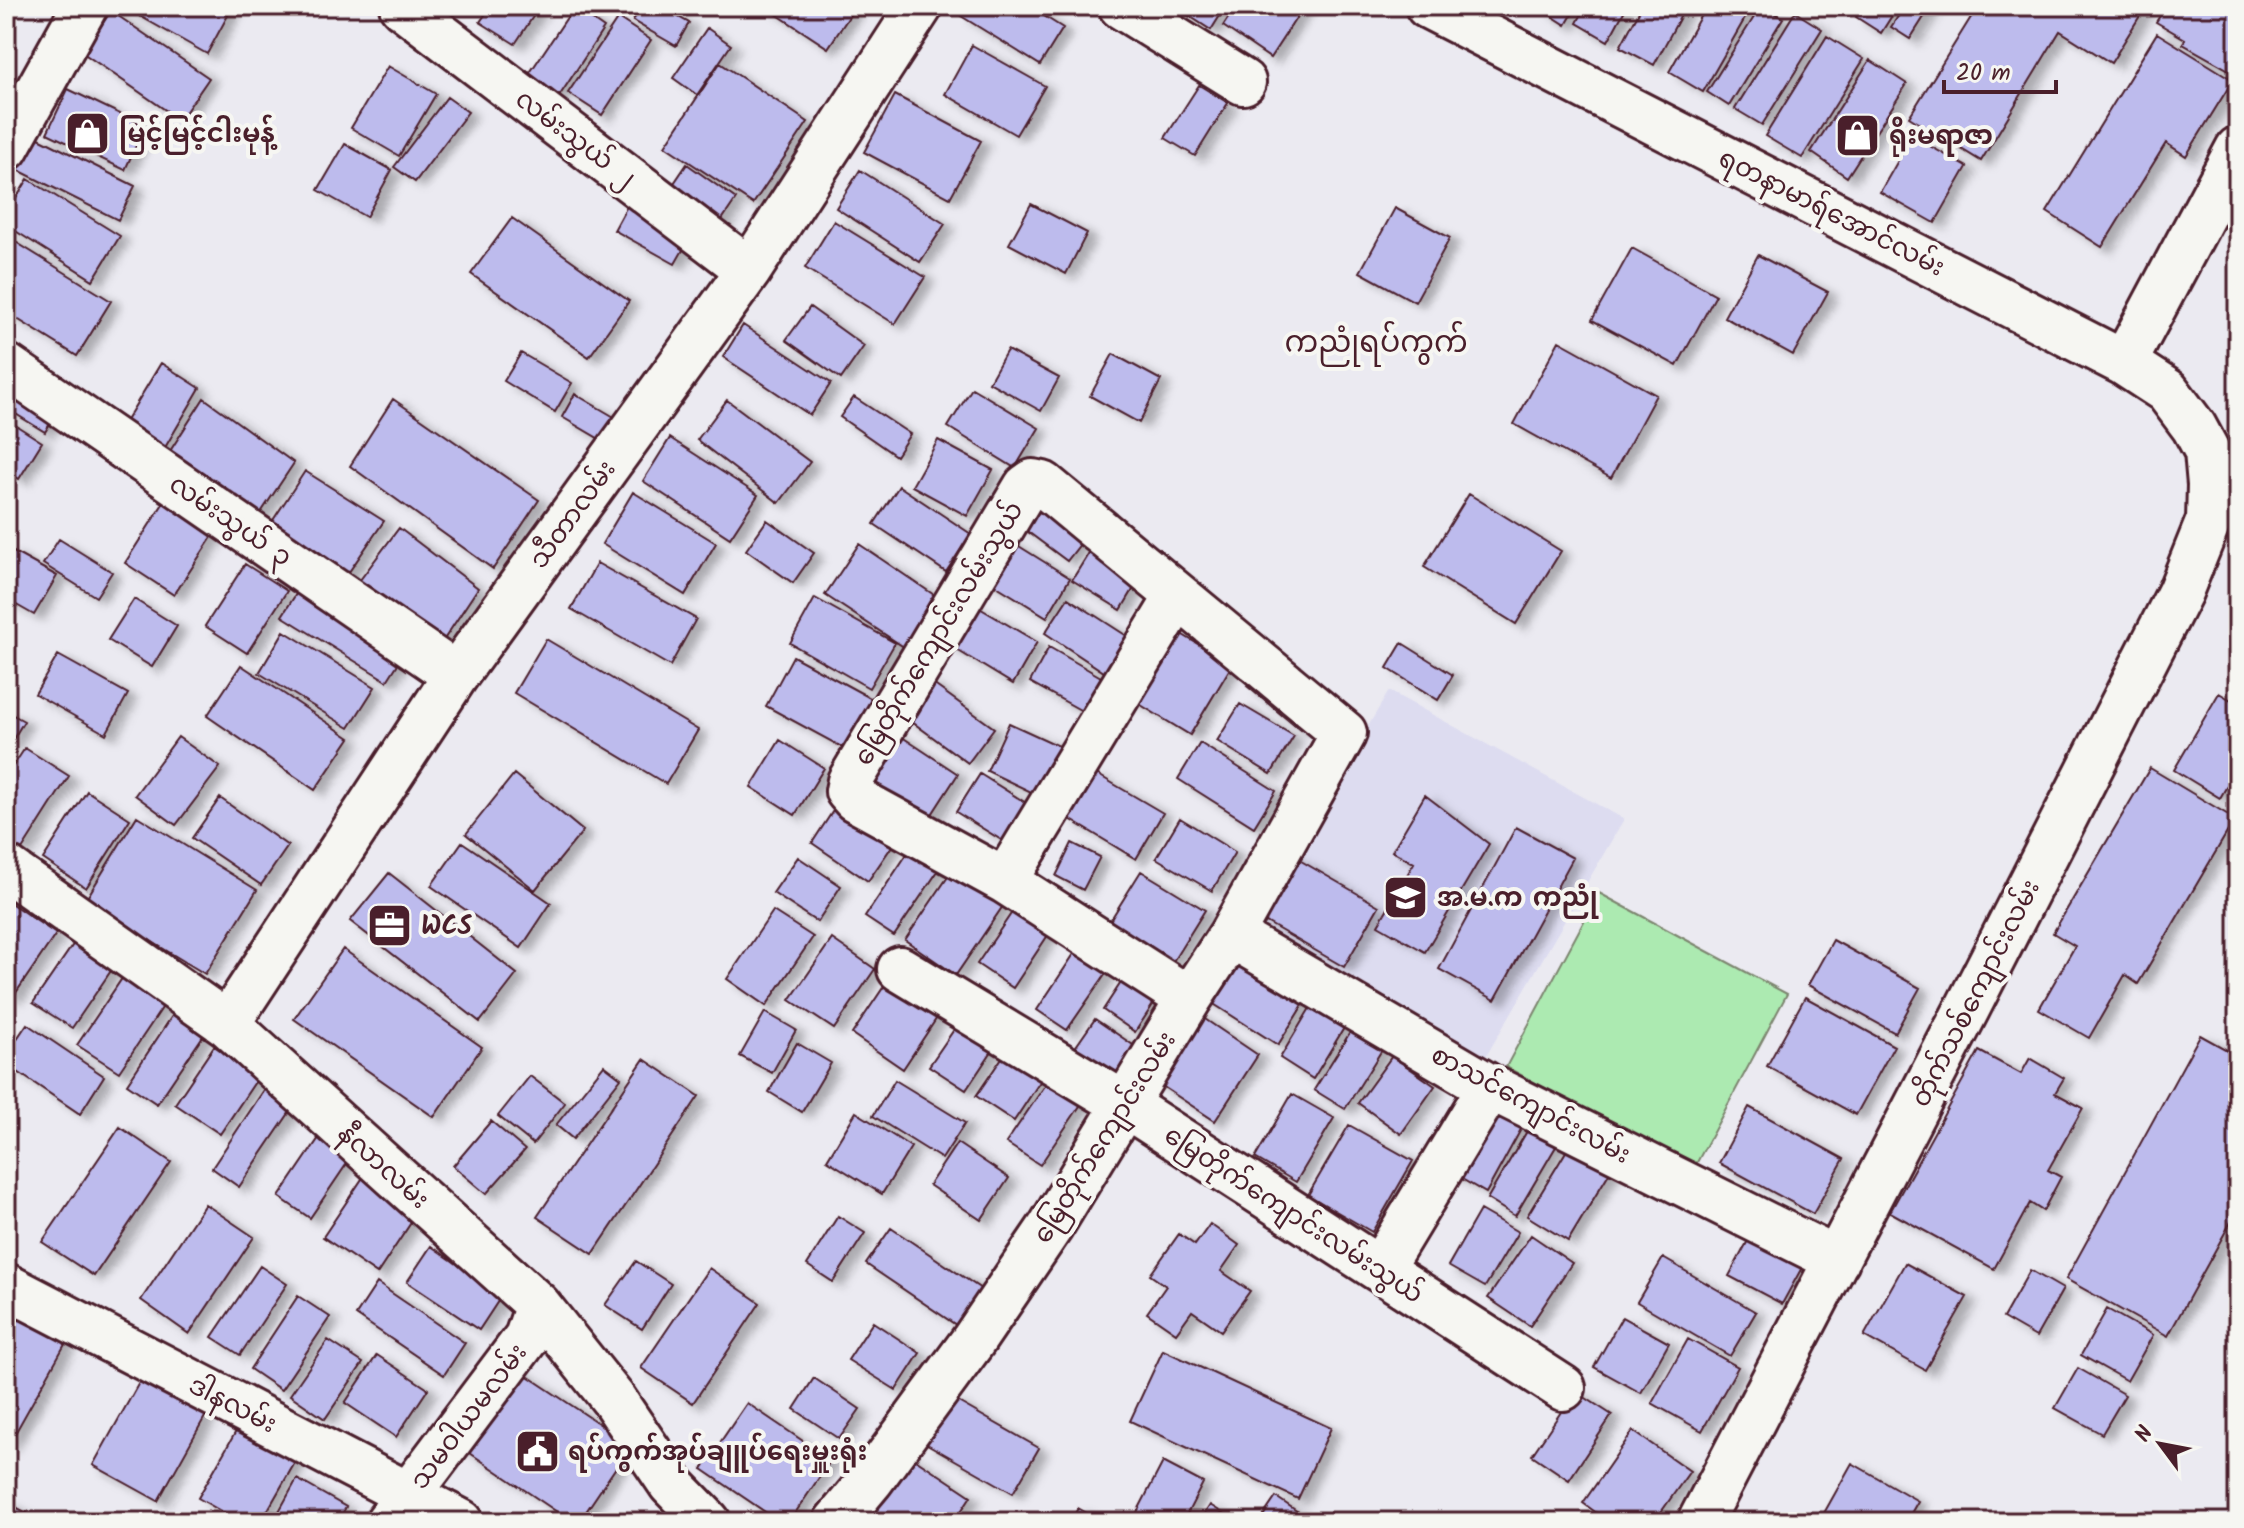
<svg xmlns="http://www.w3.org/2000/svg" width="2244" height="1528" font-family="Kalam,'Noto Sans Myanmar',sans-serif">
<defs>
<filter id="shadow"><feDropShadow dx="9" dy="5" stdDeviation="4" flood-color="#0004"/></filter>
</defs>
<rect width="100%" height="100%" fill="#ebeaf1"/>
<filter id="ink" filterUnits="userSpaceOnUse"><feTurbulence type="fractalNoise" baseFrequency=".0125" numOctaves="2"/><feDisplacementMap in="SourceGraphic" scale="16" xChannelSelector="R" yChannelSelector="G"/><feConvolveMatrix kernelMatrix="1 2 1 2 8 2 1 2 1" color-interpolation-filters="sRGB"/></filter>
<g filter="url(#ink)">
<!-- built -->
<path fill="#dddcf0" d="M 1389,691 L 1624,819 L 1485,1058 L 1251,923 Z"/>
<!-- grass -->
<path fill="#aceab1" stroke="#7b846e" stroke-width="2" d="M 1599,893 L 1787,994 L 1694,1168 L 1506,1067 Z"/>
<!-- building -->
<path fill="#bdbbed" stroke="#4a1f2b" stroke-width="2" filter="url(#shadow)" d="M 122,6 L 233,6 L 207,54 Z
M 491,6 L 540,6 L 515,44 L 480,22 Z
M 641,6 L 659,6 L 689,23 L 676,46 L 633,21 Z
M 764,6 L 856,6 L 828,48 Z
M 968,6 L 1028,6 L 1063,28 L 1040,65 L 961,16 Z
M 1174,6 L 1226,6 L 1211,30 Z
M 1236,6 L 1304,6 L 1270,58 L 1223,26 Z
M 1543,6 L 1577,6 L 1566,25 L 1541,9 Z
M 1586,6 L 1627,6 L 1608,41 L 1577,23 Z
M 1642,6 L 1686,6 L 1654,65 L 1620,47 Z
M 1706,6 L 1752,6 L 1703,92 L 1669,72 Z
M 1761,6 L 1783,18 L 1729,106 L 1707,92 Z
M 1863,6 L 1898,6 L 1881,33 L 1856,17 Z
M 1905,6 L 1931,6 L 1910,39 L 1891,27 Z
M 1978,6 L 2146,6 L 2111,63 L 2060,31 L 1981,161 L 1909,117 Z
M 2166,6 L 2224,6 L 2238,14 L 2238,75 L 2183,44 L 2185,39 L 2156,22 Z
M 574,7 L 604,28 L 558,98 L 527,77 Z
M 111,11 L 209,78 L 180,120 L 83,53 Z
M 1795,12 L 1822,29 L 1762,125 L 1735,109 Z
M 618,18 L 651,40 L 602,115 L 568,93 Z
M 707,28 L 731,45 L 697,95 L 673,78 Z
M 2157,33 L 2233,80 L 2186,156 L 2166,143 L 2102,247 L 2047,212 Z
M 1827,36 L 1864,59 L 1802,158 L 1765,136 Z
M 972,45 L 1045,86 L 1016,135 L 945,94 Z
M 1870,60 L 1907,84 L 1847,177 L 1811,152 Z
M 720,63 L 808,122 L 753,204 L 665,146 Z
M 388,66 L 436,94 L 399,156 L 351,128 Z
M 1199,85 L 1228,103 L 1195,156 L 1165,138 Z
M 68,89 L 145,126 L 125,170 L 47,133 Z
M 895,95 L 981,141 L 950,198 L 864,152 Z
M 447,97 L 468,112 L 415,182 L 394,167 Z
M 33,135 L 135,186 L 118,220 L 16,169 Z
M 1912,136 L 1967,167 L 1935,223 L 1880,192 Z
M 345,144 L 392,170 L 366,217 L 318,190 Z
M 687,164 L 736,199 L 715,230 L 666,195 Z
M 860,170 L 945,224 L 920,262 L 836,208 Z
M 28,179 L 120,236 L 93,280 L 6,225 L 6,215 Z
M 633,195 L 695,229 L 675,264 L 614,230 Z
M 1031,204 L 1087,233 L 1066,274 L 1009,244 Z
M 1395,208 L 1450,238 L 1415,302 L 1360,272 Z
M 512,218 L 629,301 L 589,357 L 471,274 Z
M 834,221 L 925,277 L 895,324 L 805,268 Z
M 6,236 L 111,301 L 77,356 L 6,312 Z
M 1632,248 L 1716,295 L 1677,366 L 1592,320 Z
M 1758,255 L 1828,292 L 1793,355 L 1724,317 Z
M 810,307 L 864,346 L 841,379 L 786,340 Z
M 743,325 L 831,383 L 810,415 L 723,357 Z
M 1559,341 L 1656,395 L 1611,478 L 1514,424 Z
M 1007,350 L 1059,378 L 1041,411 L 989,382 Z
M 6,352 L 70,390 L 45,432 L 6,408 Z
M 521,353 L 572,383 L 555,412 L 504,381 Z
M 1113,354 L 1161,380 L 1139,423 L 1090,396 Z
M 161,363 L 200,388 L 160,456 L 121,429 Z
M 972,388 L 1039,428 L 1015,468 L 948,427 Z
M 575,394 L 616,418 L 603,441 L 562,417 Z
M 854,397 L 910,434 L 896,456 L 840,417 Z
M 204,398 L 294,463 L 254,523 L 163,462 Z
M 393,399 L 539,500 L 493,569 L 350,466 Z
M 727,400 L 810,462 L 779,503 L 697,440 Z
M 6,419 L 42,442 L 19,479 L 6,470 Z
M 670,438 L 758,495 L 730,538 L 643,481 Z
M 938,440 L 993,470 L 967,516 L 912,486 Z
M 305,471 L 384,521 L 342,582 L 266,531 Z
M 899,486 L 971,534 L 946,572 L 874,524 Z
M 633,492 L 716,543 L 685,595 L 602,544 Z
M 1040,492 L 1091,530 L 1067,561 L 1016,523 Z
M 1469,494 L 1561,551 L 1516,624 L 1424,567 Z
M 166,499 L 216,531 L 174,595 L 125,563 Z
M 767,520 L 814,553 L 793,583 L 746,550 Z
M 399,528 L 478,588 L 437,650 L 354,588 Z
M 1006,538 L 1070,578 L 1047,617 L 982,577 Z
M 59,539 L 112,572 L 96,597 L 43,564 Z
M 859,544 L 943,601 L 910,651 L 825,595 Z
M 1092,548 L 1140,578 L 1121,610 L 1072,580 Z
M 10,550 L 57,576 L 34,615 L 6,599 L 6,557 Z
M 597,563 L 696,619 L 670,666 L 571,609 Z
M 245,564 L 287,591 L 247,653 L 205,626 Z
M 303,583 L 408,648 L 387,681 L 282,616 Z
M 815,598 L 895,643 L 869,688 L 790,643 Z
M 1068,598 L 1130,638 L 1107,674 L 1045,633 Z
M 134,599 L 177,626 L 152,667 L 108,640 Z
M 971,603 L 1037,642 L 1013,684 L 947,644 Z
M 1173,629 L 1232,665 L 1190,735 L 1131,699 Z
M 284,631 L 375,687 L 349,728 L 259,673 Z
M 546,639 L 698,730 L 666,784 L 514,693 Z
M 1402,643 L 1453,675 L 1438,700 L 1387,668 Z
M 1049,647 L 1101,677 L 1082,711 L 1030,682 Z
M 58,655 L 128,694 L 106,734 L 35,694 Z
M 793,656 L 874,700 L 847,750 L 766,706 Z
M 241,665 L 350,738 L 315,790 L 207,716 Z
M 1262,668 L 1314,712 L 1300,730 L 1247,686 Z
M 929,681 L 994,728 L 968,763 L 904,716 Z
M 2219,693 L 2238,704 L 2238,767 L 2220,798 L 2174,770 Z
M 1240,704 L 1294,736 L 1271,774 L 1217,741 Z
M 6,711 L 24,721 L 6,751 Z
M 1009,723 L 1070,751 L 1048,800 L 987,771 Z
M 890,729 L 958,774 L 927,822 L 858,778 Z
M 178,737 L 220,767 L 176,825 L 135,795 Z
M 780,740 L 824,768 L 795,815 L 751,787 Z
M 1200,743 L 1276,791 L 1254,827 L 1178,779 Z
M 25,748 L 69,776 L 22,850 L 6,840 L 6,777 Z
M 2150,768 L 2235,819 L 2138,984 L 2125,975 L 2089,1038 L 2039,1009 L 2075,946 L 2053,933 Z
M 1095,773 L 1163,813 L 1136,859 L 1068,818 Z
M 514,774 L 583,831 L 535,890 L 466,834 Z
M 980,774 L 1039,811 L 1016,849 L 956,812 Z
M 87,791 L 130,819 L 86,888 L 43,859 Z
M 844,794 L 901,833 L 868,881 L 812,843 Z
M 1425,795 L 1489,844 L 1425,952 L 1378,925 L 1414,863 L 1392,851 Z
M 220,798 L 288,846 L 261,885 L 192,838 Z
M 137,816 L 257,890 L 205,974 L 85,901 Z
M 1180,818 L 1235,852 L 1212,891 L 1156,858 Z
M 1516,827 L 1573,858 L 1495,1000 L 1439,969 Z
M 462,842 L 551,903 L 521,948 L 431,886 Z
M 915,842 L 944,862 L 894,936 L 865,917 Z
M 1072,843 L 1100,857 L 1083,890 L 1056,876 Z
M 1282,850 L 1379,906 L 1344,967 L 1247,911 Z
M 798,857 L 841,886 L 817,922 L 773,893 Z
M 956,865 L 1007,900 L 956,975 L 905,940 Z
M 1141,871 L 1205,910 L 1172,963 L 1108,924 Z
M 389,873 L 517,974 L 480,1022 L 350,921 Z
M 6,900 L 56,934 L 13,997 L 6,992 Z
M 1019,902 L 1054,926 L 1013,988 L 977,964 Z
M 773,911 L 813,937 L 766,1006 L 727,979 Z
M 83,930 L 121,956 L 72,1028 L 33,1003 Z
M 832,939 L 875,969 L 834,1029 L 790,1000 Z
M 1833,940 L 1920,988 L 1895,1033 L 1808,985 Z
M 1232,947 L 1309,995 L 1278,1045 L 1201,996 Z
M 343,949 L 482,1047 L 434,1117 L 294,1019 Z
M 1076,951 L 1107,972 L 1067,1030 L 1037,1010 Z
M 895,970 L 946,1004 L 903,1069 L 852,1034 Z
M 127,971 L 168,999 L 119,1072 L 77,1045 Z
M 1126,975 L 1158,997 L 1135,1032 L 1103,1010 Z
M 1805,997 L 1894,1046 L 1856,1115 L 1767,1066 Z
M 1316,998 L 1350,1018 L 1313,1079 L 1280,1058 Z
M 1369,1002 L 1400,1021 L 1345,1109 L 1314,1090 Z
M 178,1007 L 209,1027 L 157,1104 L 127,1084 Z
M 1193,1011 L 1258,1055 L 1215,1121 L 1150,1078 Z
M 765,1012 L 796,1030 L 772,1073 L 740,1056 Z
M 962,1018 L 998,1042 L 966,1090 L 929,1066 Z
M 1095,1019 L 1136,1047 L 1114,1080 L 1072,1052 Z
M 27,1024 L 104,1076 L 80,1114 L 6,1064 L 6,1055 Z
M 2200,1035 L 2238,1056 L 2238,1209 L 2168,1336 L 2066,1279 Z
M 797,1043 L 831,1063 L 802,1112 L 769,1092 Z
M 214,1046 L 259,1076 L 220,1134 L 175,1104 Z
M 1010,1046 L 1047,1071 L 1014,1121 L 976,1096 Z
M 1979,1051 L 2021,1074 L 2030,1058 L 2064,1078 L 2055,1093 L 2083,1108 L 2048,1170 L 2061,1177 L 2043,1211 L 2030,1203 L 1994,1269 L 1890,1212 Z
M 1392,1056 L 1435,1086 L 1401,1134 L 1358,1103 Z
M 644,1059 L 699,1096 L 593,1254 L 537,1217 Z
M 604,1065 L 621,1078 L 573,1139 L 556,1125 Z
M 1055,1071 L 1088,1094 L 1040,1165 L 1006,1143 Z
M 530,1076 L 565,1103 L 533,1144 L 498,1116 Z
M 895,1080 L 965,1123 L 942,1159 L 873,1116 Z
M 270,1081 L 298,1100 L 239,1187 L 212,1168 Z
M 1292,1094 L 1334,1118 L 1296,1182 L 1255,1158 Z
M 1487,1101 L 1525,1122 L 1486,1193 L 1448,1171 Z
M 1749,1107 L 1844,1159 L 1813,1214 L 1719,1163 Z
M 856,1112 L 911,1147 L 882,1194 L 827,1160 Z
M 491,1121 L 525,1150 L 486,1194 L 453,1166 Z
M 1533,1121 L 1561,1138 L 1515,1216 L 1487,1199 Z
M 1349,1125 L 1413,1161 L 1372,1232 L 1308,1195 Z
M 120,1127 L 171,1162 L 94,1276 L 42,1242 Z
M 321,1135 L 352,1156 L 310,1218 L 279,1197 Z
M 1573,1140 L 1614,1165 L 1568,1241 L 1527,1216 Z
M 957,1143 L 1009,1178 L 981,1220 L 929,1185 Z
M 370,1167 L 424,1203 L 377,1274 L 323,1237 Z
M 205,1204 L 254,1237 L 189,1334 L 141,1300 Z
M 1480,1210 L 1518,1232 L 1485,1287 L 1448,1266 Z
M 838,1216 L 865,1233 L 833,1282 L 807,1265 Z
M 1210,1224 L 1239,1245 L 1221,1271 L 1250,1291 L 1221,1331 L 1192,1311 L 1176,1333 L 1147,1313 L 1166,1286 L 1150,1275 L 1179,1234 L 1195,1245 Z
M 891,1228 L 984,1291 L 959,1327 L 866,1264 Z
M 1752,1233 L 1805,1262 L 1782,1304 L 1729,1276 Z
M 1531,1235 L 1572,1263 L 1530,1326 L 1488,1298 Z
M 431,1246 L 502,1295 L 479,1330 L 407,1282 Z
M 1663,1258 L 1756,1312 L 1730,1356 L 1637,1302 Z
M 636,1261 L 671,1284 L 642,1329 L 605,1305 Z
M 1905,1263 L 1967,1297 L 1925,1370 L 1864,1336 Z
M 260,1266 L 287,1284 L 240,1355 L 212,1337 Z
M 709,1268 L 760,1303 L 693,1403 L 641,1368 Z
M 2030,1270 L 2063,1289 L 2036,1337 L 2003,1318 Z
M 377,1283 L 465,1343 L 444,1375 L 356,1315 Z
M 298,1296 L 330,1317 L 281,1390 L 250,1369 Z
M 2107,1309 L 2153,1335 L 2127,1381 L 2081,1355 Z
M 22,1313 L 68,1339 L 8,1446 L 6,1445 L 6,1341 Z
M 1622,1317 L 1669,1343 L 1641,1393 L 1594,1367 Z
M 873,1322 L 920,1353 L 896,1390 L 848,1360 Z
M 1688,1339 L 1738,1367 L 1702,1431 L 1652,1403 Z
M 328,1340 L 363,1363 L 325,1419 L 290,1395 Z
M 1163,1350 L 1331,1428 L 1298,1499 L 1130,1421 Z
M 377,1355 L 428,1389 L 396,1437 L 345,1403 Z
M 511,1365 L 631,1445 L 579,1522 L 572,1522 L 458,1445 Z
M 2078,1368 L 2125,1395 L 2102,1434 L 2055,1408 Z
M 814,1378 L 860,1409 L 839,1439 L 794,1409 Z
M 141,1379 L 206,1415 L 158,1501 L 93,1465 Z
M 1575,1391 L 1612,1415 L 1569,1480 L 1532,1455 Z
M 953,1399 L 1039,1448 L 1013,1493 L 927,1444 Z
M 747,1403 L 831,1460 L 789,1522 L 780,1522 L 702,1469 Z
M 239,1426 L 297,1459 L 261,1522 L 240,1522 L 198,1498 Z
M 1633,1431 L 1690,1471 L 1654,1522 L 1609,1522 L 1583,1503 Z
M 896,1446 L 971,1496 L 954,1522 L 859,1522 Z
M 1163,1462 L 1203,1483 L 1183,1522 L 1132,1522 Z
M 1852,1463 L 1918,1501 L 1906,1522 L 1819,1522 Z
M 297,1479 L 346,1507 L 338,1522 L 273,1522 Z
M 1276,1497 L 1313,1522 L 1259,1522 Z
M 6,1502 L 27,1513 L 23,1522 L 6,1522 Z
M 1210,1505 L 1237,1522 L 1199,1522 Z
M 1078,1508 L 1102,1522 L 1070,1522 Z"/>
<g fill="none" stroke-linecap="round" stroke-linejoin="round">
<defs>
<path id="minor" d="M 402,6 L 749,270
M 1121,6 L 1243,82
M 1428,6 L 2124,363 L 2167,391 L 2194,427 L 2207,451 L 2210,485 L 2209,520 L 2180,592 L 1967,1009 L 1700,1522
M 2124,363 L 2238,149
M 6,366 L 456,675
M 6,868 L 227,1024 L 538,1305 L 614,1400 L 671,1484 L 708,1522
M 1005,881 L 1178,596
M 1231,935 L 1490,1087 L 1837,1260
M 900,969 L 1124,1104 L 1563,1388
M 227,1024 L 456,675 L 749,270 L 920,6
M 1380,1269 L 1490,1087
M 6,1286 L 461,1522
M 388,1522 L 527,1337 L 538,1305
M 836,1522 L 871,1480 L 973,1341 L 1051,1226 L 1189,999 L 1231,935 L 1344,733 L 1043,484 L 1033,482 L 1026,487 L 850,781 L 848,791 L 855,799 L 1005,881 L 1189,999"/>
<path id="major" d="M 6,148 L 85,6"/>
</defs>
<!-- minor casing -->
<use href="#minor" stroke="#4a1f2b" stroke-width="50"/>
<!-- major casing -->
<use href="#major" stroke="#4a1f2b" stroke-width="50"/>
<!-- minor -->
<use href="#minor" stroke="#f6f6f2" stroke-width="44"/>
<!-- major -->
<use href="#major" stroke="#f6f6f2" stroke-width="44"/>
</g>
</g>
<!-- icons -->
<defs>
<symbol id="shop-square" viewBox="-11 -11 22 22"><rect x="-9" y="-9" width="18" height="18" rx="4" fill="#4a1f2b" stroke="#f6f6f2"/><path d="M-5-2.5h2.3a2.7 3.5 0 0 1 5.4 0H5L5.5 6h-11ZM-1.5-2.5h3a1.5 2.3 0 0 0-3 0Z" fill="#fff"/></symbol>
<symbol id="school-square" viewBox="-11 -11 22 22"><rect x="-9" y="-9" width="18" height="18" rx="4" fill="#4a1f2b" stroke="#f6f6f2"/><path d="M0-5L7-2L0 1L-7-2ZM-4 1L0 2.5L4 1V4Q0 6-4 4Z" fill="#fff"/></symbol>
<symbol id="office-square" viewBox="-11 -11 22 22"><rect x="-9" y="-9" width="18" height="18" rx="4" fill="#4a1f2b" stroke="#f6f6f2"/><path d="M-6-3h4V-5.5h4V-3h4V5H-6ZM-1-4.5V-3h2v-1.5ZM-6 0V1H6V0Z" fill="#fff"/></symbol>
<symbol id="civic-square" viewBox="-11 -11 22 22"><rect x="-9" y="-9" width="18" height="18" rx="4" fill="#4a1f2b" stroke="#f6f6f2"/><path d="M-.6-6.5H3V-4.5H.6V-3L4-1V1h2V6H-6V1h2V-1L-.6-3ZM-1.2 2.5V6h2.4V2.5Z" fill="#fff"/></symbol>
</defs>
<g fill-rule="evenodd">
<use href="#shop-square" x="62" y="108" width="51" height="51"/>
<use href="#shop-square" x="1832" y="110" width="51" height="51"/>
<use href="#school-square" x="1380" y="872" width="51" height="51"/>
<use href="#office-square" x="364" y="900" width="51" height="51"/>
<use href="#civic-square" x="512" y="1426" width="51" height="51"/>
</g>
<g text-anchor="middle" stroke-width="8" stroke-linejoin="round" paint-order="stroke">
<!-- poi labels -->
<g font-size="26" font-weight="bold" fill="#4a1f2b" stroke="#f6f6f2" text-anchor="start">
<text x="119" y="142">မြင့်မြင့်ငါးမုန့်</text>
<text x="1889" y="144">ရိုးမရာဇာ</text>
<text x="1437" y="906">အ.မ.က ကညုံ</text>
<text x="421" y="934">WCS</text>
<text x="568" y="1460">ရပ်ကွက်အုပ်ချူပ်ရေးမှူးရုံး</text>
</g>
<!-- street labels -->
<g font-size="26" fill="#4a1f2b" stroke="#f6f6f2">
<text transform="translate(576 138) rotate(37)" y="9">လမ်းသွယ် ၂</text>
<text transform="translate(1832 212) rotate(27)" y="9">ရတနာမာရ်အောင်လမ်း</text>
<text transform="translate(572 514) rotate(-54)" y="9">သီတာလမ်း</text>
<text transform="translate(231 520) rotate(34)" y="9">လမ်းသွယ် ၃</text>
<text transform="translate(938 633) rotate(-59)" y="9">မြေတိုက်ကျောင်းလမ်းသွယ်</text>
<text transform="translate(1975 993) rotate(-63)" y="9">တိုက်သစ်ကျောင်းလမ်း</text>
<text transform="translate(1531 1104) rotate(28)" y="9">စာသင်ကျောင်းလမ်း</text>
<text transform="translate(1104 1137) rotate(-58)" y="9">မြေတိုက်ကျောင်းလမ်း</text>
<text transform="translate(384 1166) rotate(42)" y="9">နီလာလမ်း</text>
<text transform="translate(1294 1214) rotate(33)" y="9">မြေတိုက်ကျောင်းလမ်းသွယ်</text>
<text transform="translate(233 1404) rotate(27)" y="9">ဒါနလမ်း</text>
<text transform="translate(468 1416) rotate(-53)" y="9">သမဝါယမလမ်း</text>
</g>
<!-- quarter labels -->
<g font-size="30" fill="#4a1f2b" stroke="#f6f6f2">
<text x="1376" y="352">ကညုံရပ်ကွက်</text>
</g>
</g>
<!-- margin -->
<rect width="2244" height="1528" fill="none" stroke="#f6f6f2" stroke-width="32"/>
<rect x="16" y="16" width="2212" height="1496" fill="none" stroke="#4a1f2b" stroke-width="3" filter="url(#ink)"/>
<!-- north arrow -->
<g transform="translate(2160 1444) rotate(302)" stroke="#f6f6f2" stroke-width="6" paint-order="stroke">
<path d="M0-6L14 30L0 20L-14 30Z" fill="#4a1f2b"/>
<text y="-12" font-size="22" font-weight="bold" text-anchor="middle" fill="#4a1f2b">N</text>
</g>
<!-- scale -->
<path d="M1944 80v12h112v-12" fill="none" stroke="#4a1f2b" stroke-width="4"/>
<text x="1956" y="80" font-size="24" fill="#4a1f2b" stroke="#f6f6f2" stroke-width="6" paint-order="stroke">20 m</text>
</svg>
